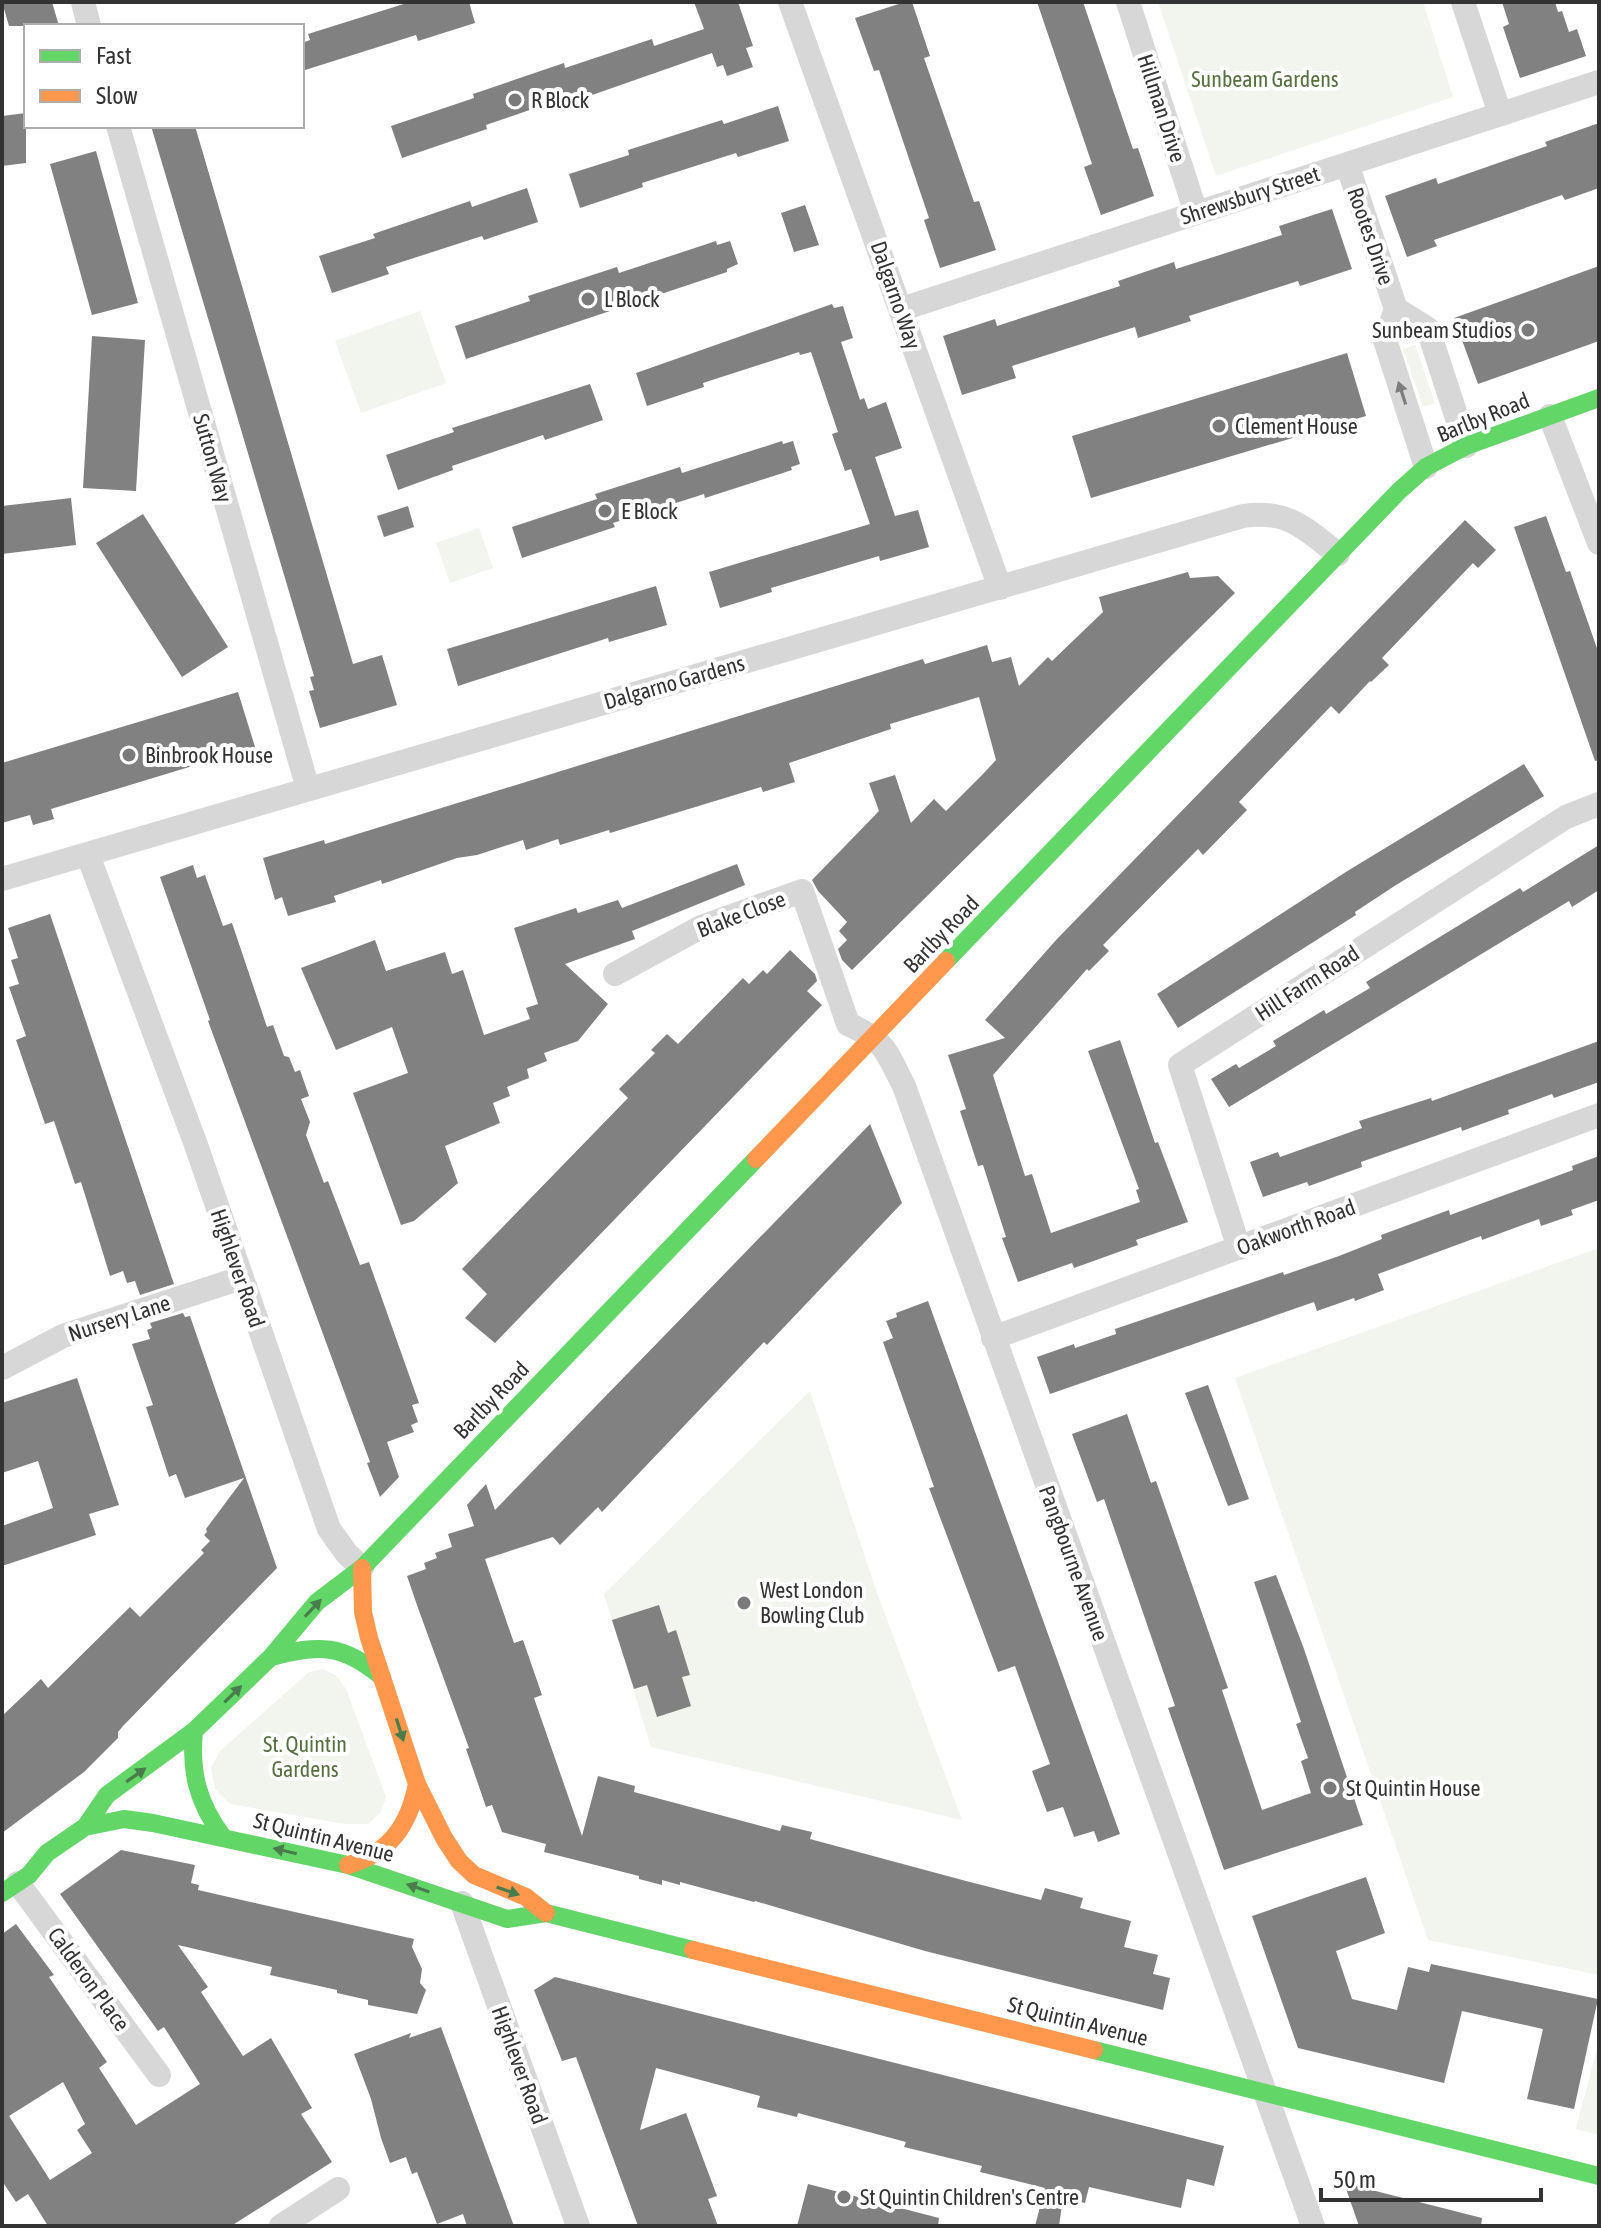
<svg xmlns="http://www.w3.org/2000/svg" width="1601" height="2228" font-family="'Asap Condensed',sans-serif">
<rect width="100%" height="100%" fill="#fff"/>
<!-- green -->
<path fill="#f1f5ed" d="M 1158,2 L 1423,2 L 1453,97 L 1216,176 Z
M 420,311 L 446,383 L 361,413 L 335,341 Z
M 1415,345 L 1435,403 L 1423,407 L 1403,349 Z
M 479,528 L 493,568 L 450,583 L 436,543 Z
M 1599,1248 L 1599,1975 L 1428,1940 L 1235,1378 Z
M 810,1391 L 876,1590 L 962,1820 L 651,1747 L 604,1594 Z
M 323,1669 L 337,1676 L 346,1689 L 386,1797 L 381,1812 L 368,1824 L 345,1824 L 230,1804 L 215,1789 L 211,1768 L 220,1751 L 309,1672 Z
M 1599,2040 L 1599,2135 L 1576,2129 Z"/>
<!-- building -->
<path fill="#818181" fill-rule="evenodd" d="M 2,2 L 52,2 L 59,26 L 9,26 Z
M 410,2 L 469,2 L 475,23 L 418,41 L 416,35 L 302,71 L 302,43 L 310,40 L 308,34 Z
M 694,2 L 738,2 L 753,46 L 746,48 L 753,67 L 727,76 L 723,65 L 717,67 L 712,53 L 575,101 L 573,95 L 486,125 L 487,129 L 402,158 L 391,126 L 474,98 L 473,94 L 564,63 L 565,68 L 652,39 L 654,46 L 704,29 Z
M 905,2 L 912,2 L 930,56 L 924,58 L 974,202 L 979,201 L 996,250 L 940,268 L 924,220 L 929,218 L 879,70 L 874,71 L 855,18 Z
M 1037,2 L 1083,2 L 1133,149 L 1138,148 L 1154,196 L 1101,215 L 1084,167 L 1092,164 Z
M 1502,2 L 1555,2 L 1558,12 L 1562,11 L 1569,32 L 1577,29 L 1586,56 L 1520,78 L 1503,27 L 1509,24 Z
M 778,106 L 789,141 L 738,157 L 736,153 L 642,183 L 643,187 L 580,208 L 569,174 L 629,155 L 628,150 L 722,120 L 724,124 Z
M 26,113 L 26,163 L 2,166 L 2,116 Z
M 1599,123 L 1599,188 L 1565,200 L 1562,195 L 1434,240 L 1437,246 L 1407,257 L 1385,196 L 1436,178 L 1438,184 L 1547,146 L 1545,142 Z
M 151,126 L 195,126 L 353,664 L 382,655 L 397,705 L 320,728 L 309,691 L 314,690 L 310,677 L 314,676 Z
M 96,151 L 138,303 L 92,315 L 50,164 Z
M 527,188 L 538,222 L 484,240 L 482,236 L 386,267 L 389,274 L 332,293 L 319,256 L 375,238 L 373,234 L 470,201 L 472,207 Z
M 805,205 L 819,245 L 794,252 L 781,213 Z
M 1332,209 L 1352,269 L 1300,286 L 1298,281 L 1189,316 L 1191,321 L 1138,338 L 1135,327 L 1012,366 L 1016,378 L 962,395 L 943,336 L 995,319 L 997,326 L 1120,286 L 1118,281 L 1174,262 L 1176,269 L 1282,235 L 1279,226 Z
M 716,241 L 717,245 L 730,241 L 738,264 L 727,269 L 727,272 L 466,359 L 455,326 L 530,301 L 528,296 L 617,267 L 619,273 Z
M 1599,266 L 1599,341 L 1478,384 L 1454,318 Z
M 832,304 L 834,308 L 843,306 L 853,338 L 841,342 L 860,400 L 864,398 L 868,409 L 886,402 L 902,448 L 875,457 L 895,516 L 918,510 L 929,547 L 880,561 L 879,556 L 771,588 L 772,592 L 720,608 L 709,572 L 870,524 L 851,469 L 845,471 L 832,434 L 838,432 L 811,352 L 800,355 L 799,352 L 703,383 L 704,387 L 647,406 L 636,373 Z
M 92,336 L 145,340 L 136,491 L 83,488 Z
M 1347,353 L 1366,416 L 1091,498 L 1072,436 Z
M 590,384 L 603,420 L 545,440 L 543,435 L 502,449 L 452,466 L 453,470 L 398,490 L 386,455 L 454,432 L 452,428 Z
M 782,441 L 783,444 L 793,441 L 800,464 L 791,467 L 792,470 L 705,498 L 704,494 L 613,523 L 615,527 L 522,558 L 512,527 L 597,499 L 595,494 L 680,467 L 682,473 Z
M 71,498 L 76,545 L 2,554 L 2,506 Z
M 408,506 L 414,527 L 384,537 L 377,516 Z
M 143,514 L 228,647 L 182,677 L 96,543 Z
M 1546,516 L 1566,572 L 1570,571 L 1599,654 L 1599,760 L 1595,761 L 1514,527 Z
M 1465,520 L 1496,550 L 1478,568 L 1473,563 L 1382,658 L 1389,665 L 1371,682 L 1370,681 L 1339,714 L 1331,706 L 1239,802 L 1247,810 L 1203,855 L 1198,849 L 1103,945 L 1109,951 L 1089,971 L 1087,969 L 993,1075 L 1025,1176 L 1032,1174 L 1051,1233 L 1140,1202 L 1136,1190 L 1139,1189 L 1088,1051 L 1120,1040 L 1155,1143 L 1158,1142 L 1188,1222 L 1136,1240 L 1138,1245 L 1074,1268 L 1072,1263 L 1018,1282 L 1002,1238 L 1006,1237 L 983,1165 L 978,1166 L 960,1111 L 966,1109 L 948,1055 L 1005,1038 L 985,1020 L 1057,939 Z
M 1188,572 L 1190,578 L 1218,576 L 1235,593 L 852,970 L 842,960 L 838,949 L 847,940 L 839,931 L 847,922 L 818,891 L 812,880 L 879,811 L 869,783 L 895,775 L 911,823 L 934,799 L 946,811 L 983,774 L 996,760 L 979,697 L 890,724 L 891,729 L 789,763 L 795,782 L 763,792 L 761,787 L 610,833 L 609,830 L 560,845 L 558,839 L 526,850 L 523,840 L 477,855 L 457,858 L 382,884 L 381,880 L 334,896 L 336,902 L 288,916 L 282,897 L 275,900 L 263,858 L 324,840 L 325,844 L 923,659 L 925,664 L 987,645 L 992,662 L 1011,657 L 1019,686 L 1048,657 L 1052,661 L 1103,612 L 1099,597 Z
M 656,586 L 667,625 L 609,642 L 608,638 L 458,686 L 447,649 Z
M 238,692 L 255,747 L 51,809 L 54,819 L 33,825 L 30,815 L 2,823 L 2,763 Z
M 1524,764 L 1544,796 L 1396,885 L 1355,912 L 1356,915 L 1178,1028 L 1157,994 L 1349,870 Z
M 1599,845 L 1599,890 L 1572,907 L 1569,901 L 1229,1107 L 1211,1079 L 1236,1064 L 1239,1068 L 1276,1046 L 1273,1041 L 1324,1010 L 1326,1014 L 1370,988 L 1366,982 L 1520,888 L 1523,892 Z
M 737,864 L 745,885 L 632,931 L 635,939 L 565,964 L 608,1004 L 578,1041 L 544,1053 L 547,1061 L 527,1069 L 529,1078 L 507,1087 L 510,1096 L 493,1103 L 500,1123 L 445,1146 L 458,1183 L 414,1221 L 401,1225 L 353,1093 L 408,1073 L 392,1027 L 336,1050 L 301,968 L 375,940 L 386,971 L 445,952 L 452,974 L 463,970 L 484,1035 L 530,1019 L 526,1008 L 538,1004 L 514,928 L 576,908 L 578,913 L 618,900 L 622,908 Z
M 193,865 L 197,878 L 205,875 L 223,926 L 232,923 L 267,1027 L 273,1025 L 284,1056 L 289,1057 L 295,1072 L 300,1070 L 309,1096 L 301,1099 L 310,1122 L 306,1135 L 324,1183 L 328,1181 L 360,1265 L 369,1262 L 419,1403 L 412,1405 L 418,1422 L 411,1425 L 414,1432 L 387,1442 L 399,1477 L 380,1497 L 367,1463 L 370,1462 L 208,1021 L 210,1020 L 160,877 Z
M 50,914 L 174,1284 L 140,1295 L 135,1281 L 127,1283 L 123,1271 L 110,1276 L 81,1182 L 75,1184 L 54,1121 L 45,1124 L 16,1040 L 26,1036 L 9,987 L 19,984 L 11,960 L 18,958 L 8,928 Z
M 790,950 L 815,974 L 817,981 L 807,991 L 822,1005 L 495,1343 L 465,1318 L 487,1294 L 462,1269 L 628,1098 L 619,1089 L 655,1053 L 651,1050 L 667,1034 L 678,1044 L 743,978 L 749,984 L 763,970 L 767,974 Z
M 1599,1041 L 1599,1082 L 1554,1098 L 1552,1094 L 1508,1110 L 1509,1114 L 1462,1131 L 1461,1127 L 1361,1162 L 1362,1167 L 1309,1186 L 1307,1182 L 1263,1197 L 1250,1162 L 1278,1152 L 1280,1157 L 1362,1128 L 1359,1121 L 1431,1098 L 1432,1101 Z
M 870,1124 L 902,1203 L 767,1345 L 764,1342 L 602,1512 L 598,1507 L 560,1545 L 553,1537 L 485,1559 L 514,1643 L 523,1640 L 542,1695 L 534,1698 L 582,1836 L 598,1776 L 635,1786 L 634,1792 L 780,1831 L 782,1825 L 812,1832 L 810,1839 L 966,1881 L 1041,1900 L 1045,1888 L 1083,1898 L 1080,1908 L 1131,1921 L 1124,1947 L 1158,1955 L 1153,1974 L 1170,1978 L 1163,2010 L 925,1951 L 755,1901 L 754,1902 L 680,1882 L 680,1885 L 662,1880 L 662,1885 L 639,1879 L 639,1876 L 544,1852 L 546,1844 L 502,1832 L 492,1805 L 486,1807 L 466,1749 L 469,1748 L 418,1608 L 407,1576 L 426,1569 L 424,1563 L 437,1558 L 435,1553 L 452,1547 L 448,1534 L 474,1526 L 467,1505 L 486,1484 L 495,1510 Z
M 1599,1156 L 1599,1200 L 1571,1210 L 1573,1215 L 1541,1226 L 1539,1219 L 1482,1240 L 1481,1236 L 1378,1274 L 1384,1290 L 1355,1301 L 1354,1298 L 1317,1311 L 1314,1302 L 1050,1394 L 1037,1357 L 1074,1344 L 1075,1348 L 1116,1334 L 1115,1329 L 1283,1272 L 1284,1275 L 1339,1256 L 1382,1239 L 1381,1235 L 1449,1210 L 1450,1215 L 1573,1170 L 1572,1166 Z
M 928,1301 L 1120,1834 L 1098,1842 L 1094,1831 L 1074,1837 L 1063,1807 L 1047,1812 L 1032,1771 L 1050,1764 L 1015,1666 L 998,1672 L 929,1488 L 934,1487 L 883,1342 L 893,1338 L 886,1321 L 897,1317 L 896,1313 Z
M 183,1313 L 185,1317 L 190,1316 L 277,1568 L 123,1726 L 118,1732 L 118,1738 L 84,1772 L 2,1833 L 2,1716 L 41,1679 L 48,1688 L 130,1607 L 140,1617 L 204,1553 L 201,1550 L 210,1541 L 204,1535 L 207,1532 L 206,1529 L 244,1478 L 185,1498 L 176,1474 L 169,1477 L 146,1407 L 153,1405 L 132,1344 L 150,1339 L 147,1330 L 152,1328 L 150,1323 Z
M 77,1378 L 119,1505 L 89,1514 L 96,1535 L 2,1566 L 2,1526 L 53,1508 L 38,1461 L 2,1473 L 2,1403 Z
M 1208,1385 L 1249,1499 L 1228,1506 L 1185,1393 Z
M 1127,1414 L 1151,1483 L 1156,1481 L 1228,1688 L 1222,1690 L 1262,1810 L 1311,1793 L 1301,1761 L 1308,1758 L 1296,1724 L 1301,1722 L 1254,1582 L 1276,1575 L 1304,1649 L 1363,1825 L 1224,1870 L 1168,1708 L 1175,1706 L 1104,1499 L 1097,1502 L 1072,1434 Z
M 659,1605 L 668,1633 L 676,1630 L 690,1675 L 682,1677 L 691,1706 L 657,1717 L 647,1685 L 634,1689 L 612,1620 Z
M 121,1850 L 195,1865 L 191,1883 L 199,1885 L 198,1890 L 414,1939 L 412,1947 L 422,1969 L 420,1983 L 426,1990 L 417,2014 L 368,2005 L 368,2000 L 337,1993 L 337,1990 L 270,1975 L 272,1967 L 178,1945 L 208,1987 L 201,1992 L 243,2056 L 271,2038 L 312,2108 L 301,2114 L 332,2162 L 231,2226 L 48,2226 L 28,2194 L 16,2202 L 2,2181 L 2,1934 L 16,1924 L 54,1975 L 49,1977 L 107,2062 L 99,2068 L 136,2125 L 200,2084 L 164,2027 L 158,2031 L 60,1894 ZM 63,2082 L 85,2124 L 77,2130 L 92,2153 L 50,2180 L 9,2116 Z
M 1366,1877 L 1385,1933 L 1336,1951 L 1352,1999 L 1397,2010 L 1408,1967 L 1429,1972 L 1431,1964 L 1598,1999 L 1574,2109 L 1527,2099 L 1543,2029 L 1462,2011 L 1444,2083 L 1298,2048 L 1252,1916 Z
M 555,1977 L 1224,2146 L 1214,2186 L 1187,2179 L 1181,2208 L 1089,2187 L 1085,2203 L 1072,2200 L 1069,2207 L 1062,2205 L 1059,2226 L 1035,2226 L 1045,2188 L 980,2172 L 982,2166 L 904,2147 L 906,2142 L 798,2113 L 797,2117 L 757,2107 L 760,2096 L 656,2068 L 640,2130 L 686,2113 L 717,2196 L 708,2199 L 718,2226 L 638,2226 L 576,2057 L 562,2061 L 534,1990 Z
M 441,2027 L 482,2139 L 514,2226 L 467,2226 L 463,2214 L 437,2224 L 417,2172 L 412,2174 L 406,2157 L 390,2163 L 381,2138 L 371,2099 L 354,2054 L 411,2033 L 409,2038 Z
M 1344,2183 L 1482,2218 L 1481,2226 L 1359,2226 Z
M 808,2184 L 939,2218 L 938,2226 L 797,2226 Z"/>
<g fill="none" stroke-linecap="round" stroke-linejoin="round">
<!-- street -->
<path stroke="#d7d7d7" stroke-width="24" d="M 83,2 L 89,26
M 790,2 L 1000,588
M 1128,2 L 1196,213
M 1463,2 L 1500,114
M 118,126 L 308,789
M 1347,164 L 1396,309 L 1385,340 L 1426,467
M 902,309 L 1599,82
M 1396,309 L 1428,329 L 1466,446
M 1550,416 L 1599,543
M 88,855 L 196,1145 L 329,1529 L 347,1554 L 362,1568
M 2,879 L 1243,516 C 1288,509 1305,529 1338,554
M 615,974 L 701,927 L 802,891 L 848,1024 C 887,1042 885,1050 904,1086 L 1313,2226
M 1239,1248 L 1180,1065 L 1566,817 L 1599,804
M 993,1338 L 1599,1115
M 2,1368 L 63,1336 L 241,1278
M 18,1883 L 159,2075
M 462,1903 L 578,2226
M 281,2226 L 338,2189"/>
<!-- fast -->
<path stroke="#63d668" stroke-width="18" d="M 946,961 L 1399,491 L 1426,467 L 1466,446 L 1599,398
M 271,1657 C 319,1644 343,1644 382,1677
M 194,1731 C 190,1773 198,1803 223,1837
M 85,1827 L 124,1819 L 153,1823 L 348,1865 L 507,1919 L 546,1913 L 693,1950
M 2,1893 L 29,1875 L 47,1853 L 85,1827 L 107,1795 L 194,1731 L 271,1657 L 317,1602 L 362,1568 L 756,1159
M 1094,2050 L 1599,2176"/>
<!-- slow -->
<path stroke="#ff974d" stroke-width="18" d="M 756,1159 L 946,961
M 362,1568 L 363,1612 L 369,1638 L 417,1784 L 444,1838 L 459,1861 L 474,1875 L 526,1897 L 546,1913
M 348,1865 C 390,1853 409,1825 417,1784
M 693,1950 L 1094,2050"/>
</g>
<!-- one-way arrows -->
<defs><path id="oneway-solid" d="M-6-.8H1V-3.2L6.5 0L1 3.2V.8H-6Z" transform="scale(2)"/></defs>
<use fill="#7d7d7d" href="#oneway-solid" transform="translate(1402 393) rotate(-108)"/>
<g fill="#497c4b">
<use href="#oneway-solid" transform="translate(313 1608) rotate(-47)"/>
<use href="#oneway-solid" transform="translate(233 1694) rotate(-44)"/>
<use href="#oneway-solid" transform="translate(400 1730) rotate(72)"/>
<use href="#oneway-solid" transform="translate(136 1775) rotate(-35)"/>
<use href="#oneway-solid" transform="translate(285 1851) rotate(-167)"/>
<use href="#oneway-solid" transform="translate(418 1888) rotate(-161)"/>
<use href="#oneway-solid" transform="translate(508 1891) rotate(19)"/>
</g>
<!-- markers -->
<g fill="#7a7a7a" stroke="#fff" stroke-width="3">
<circle cx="515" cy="100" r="8"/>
<circle cx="588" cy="299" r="8"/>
<circle cx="1528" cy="330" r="8"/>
<circle cx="1219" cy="426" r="8"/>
<circle cx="605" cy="511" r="8"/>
<circle cx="129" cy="755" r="8"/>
<circle cx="744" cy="1603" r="8"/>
<circle cx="1330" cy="1788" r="8"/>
<circle cx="844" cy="2197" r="8"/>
</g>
<g text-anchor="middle" stroke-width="8" stroke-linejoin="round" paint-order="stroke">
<!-- park labels -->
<g font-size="22" fill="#56703f" stroke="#fff">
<text x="1265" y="87">Sunbeam Gardens</text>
<text x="305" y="1752">St. Quintin<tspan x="305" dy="25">Gardens</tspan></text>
</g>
<!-- poi labels -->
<g font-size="22" fill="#333" stroke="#fff" text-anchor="start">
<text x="531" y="108">R Block</text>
<text x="604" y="307">L Block</text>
<text x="1512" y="338" text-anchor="end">Sunbeam Studios</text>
<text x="1235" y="434">Clement House</text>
<text x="621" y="519">E Block</text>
<text x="145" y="763">Binbrook House</text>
<text x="760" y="1598">West London<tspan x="760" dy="25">Bowling Club</tspan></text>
<text x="1346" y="1796">St Quintin House</text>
<text x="860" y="2205">St Quintin Children's Centre</text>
</g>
<!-- street labels -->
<g font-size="22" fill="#333" stroke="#fff">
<text transform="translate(1162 108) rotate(72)" y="8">Hillman Drive</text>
<text transform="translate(1250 195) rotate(-18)" y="8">Shrewsbury Street</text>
<text transform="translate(1371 236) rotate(71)" y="8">Rootes Drive</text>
<text transform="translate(896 295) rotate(71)" y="8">Dalgarno Way</text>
<text transform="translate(1483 417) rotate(-22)" y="8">Barlby Road</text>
<text transform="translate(213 458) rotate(74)" y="8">Sutton Way</text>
<text transform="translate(674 682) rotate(-16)" y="8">Dalgarno Gardens</text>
<text transform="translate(741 914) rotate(-21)" y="8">Blake Close</text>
<text transform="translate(941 934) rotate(-46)" y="8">Barlby Road</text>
<text transform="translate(1307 983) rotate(-33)" y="8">Hill Farm Road</text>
<text transform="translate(1296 1227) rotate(-20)" y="8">Oakworth Road</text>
<text transform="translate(238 1268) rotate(71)" y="8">Highlever Road</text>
<text transform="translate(119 1318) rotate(-18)" y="8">Nursery Lane</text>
<text transform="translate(491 1400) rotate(-46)" y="8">Barlby Road</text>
<text transform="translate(1074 1563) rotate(70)" y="8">Pangbourne Avenue</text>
<text transform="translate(324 1837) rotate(14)" y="8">St Quintin Avenue</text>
<text transform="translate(89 1979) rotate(54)" y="8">Calderon Place</text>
<text transform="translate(1078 2021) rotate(14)" y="8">St Quintin Avenue</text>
<text transform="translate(520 2065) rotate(70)" y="8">Highlever Road</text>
</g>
</g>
<!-- border -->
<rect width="1601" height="2228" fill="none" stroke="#333333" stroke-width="8"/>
<!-- legend -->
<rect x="24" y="24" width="280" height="104" fill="#ffffff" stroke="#adadad" stroke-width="2"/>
<rect x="40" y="50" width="40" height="12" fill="#63d668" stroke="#adadad" stroke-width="2"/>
<text x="96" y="64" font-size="24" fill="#333333">Fast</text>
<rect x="40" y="90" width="40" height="12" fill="#ff974d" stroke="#adadad" stroke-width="2"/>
<text x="96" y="104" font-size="24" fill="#333333">Slow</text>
<!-- scale -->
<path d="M1321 2188v12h220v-12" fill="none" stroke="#333333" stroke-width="4"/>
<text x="1333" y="2188" font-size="24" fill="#333333" stroke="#ffffff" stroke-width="6" paint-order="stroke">50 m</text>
</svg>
